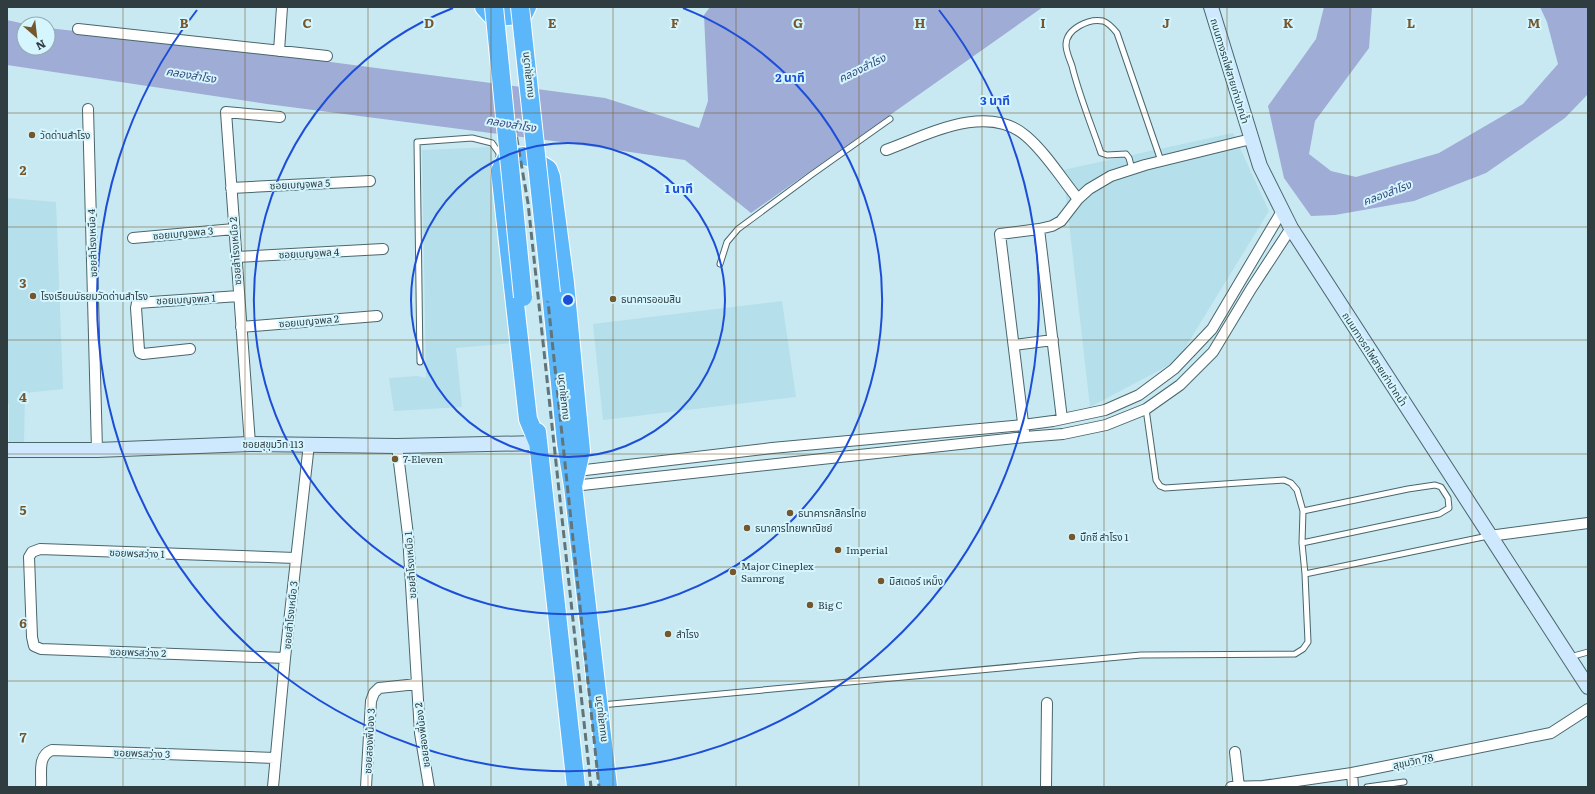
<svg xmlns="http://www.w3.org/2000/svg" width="1595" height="794" font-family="Literata,'Noto Sans Thai',serif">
<rect width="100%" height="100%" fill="#c8e9f1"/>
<!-- built -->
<path fill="#b5dfea" d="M 1233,133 L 1269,211 L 1177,361 L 1090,407 L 1063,170 Z
M 491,147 L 513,343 L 456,348 L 462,407 L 394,411 L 389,378 L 417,376 L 426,378 L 422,150 Z
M 7,198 L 56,202 L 63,389 L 25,393 L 24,442 L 9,443 L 9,404 L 7,403 Z
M 782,301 L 796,397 L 603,420 L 593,324 Z"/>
<!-- water -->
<path fill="#9facd5" d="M 710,7 L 1043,7 L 751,213 L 685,160 L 561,142 L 267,104 L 7,65 L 7,20 L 25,24 L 24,24 L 24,48 L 48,48 L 48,28 L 192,44 L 605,98 L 699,128 L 708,101 L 704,15 Z
M 1324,7 L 1372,7 L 1369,48 L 1315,121 L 1309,154 L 1331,171 L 1356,177 L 1439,153 L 1523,104 L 1558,64 L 1547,22 L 1540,7 L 1588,7 L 1588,94 L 1565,118 L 1486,173 L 1414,201 L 1335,215 L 1311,216 L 1284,178 L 1268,106 L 1316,39 Z"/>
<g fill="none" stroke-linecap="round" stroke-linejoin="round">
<defs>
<path id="lane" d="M 1132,169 L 1129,158 L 1126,154 L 1107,155 L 1101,153 C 1091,124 1079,95 1072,66 C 1070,60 1066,52 1066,45 C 1066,29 1089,18 1103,21 C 1109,23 1113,28 1117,33 L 1161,161
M 720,264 L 727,242 L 738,229 L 811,175 L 890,119
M 420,362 L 417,142 L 472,138 L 492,143 L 499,153 L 499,160
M 1302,543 L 1439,514 L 1449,508 L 1448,498 L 1441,487 L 1435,485 L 1408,489 L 1303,511
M 1305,574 L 1488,536
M 1570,657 L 1588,652
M 601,705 L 1141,655 L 1295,654 L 1303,649 L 1308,642 L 1305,574 L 1302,543 L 1303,511 L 1297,490 L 1291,483 L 1284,480 L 1165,488 L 1160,486 L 1156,480 L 1146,409
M 1367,787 L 1404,782"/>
<path id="street" d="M 78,29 L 327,56
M 279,51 L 282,7
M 88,109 L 97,450
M 886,150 C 927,135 987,102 1026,136 C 1046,153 1061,178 1078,199
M 231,188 L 370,181
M 133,238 L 234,229
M 236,257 L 383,249
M 241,327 L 377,316
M 1014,345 L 1053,340
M 190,349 L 143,354 L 140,353 L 139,350 L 136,308 L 137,303 L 239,296
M 1062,419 L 1039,229 L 1052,226 L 1061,221 L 1078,199 L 1089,189 L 1111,176 L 1145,165 L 1251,139
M 1024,431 L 1000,234 L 1039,229
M 250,444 L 226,112 L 280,117
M 397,446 L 408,535 L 420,733 L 429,787
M 577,471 L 772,448 L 1023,425 L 1053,421 L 1105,410 L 1139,395 L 1174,369 L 1212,329 L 1282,211
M 573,486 L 1025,437 L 1063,434 L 1106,425 L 1146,409 L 1180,385 L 1213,352 L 1251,289 L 1291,228
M 1489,536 L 1588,523
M 285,658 L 41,649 L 34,646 L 32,637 L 29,557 L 32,552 L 40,549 L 295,558
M 1235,752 L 1239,787
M 1352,773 L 1353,787
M 41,787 C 42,773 37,756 52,750 L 275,758
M 273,787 L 285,658 L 309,444
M 366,787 L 371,701 L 374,693 L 379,688 L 417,684
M 1046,787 L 1047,703
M 1231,787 L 1263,786 L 1352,773 L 1551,733 L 1588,709"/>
<path id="secondary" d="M 1211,7 L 1260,166 L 1291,228 L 1588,687
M 7,450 L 97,450 L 250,444 L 397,446 L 538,443"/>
<path id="highway" d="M 484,7 L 493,17 L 523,15 L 527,7
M 551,293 L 566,443 L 573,486 L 608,787
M 537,432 L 576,787
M 538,443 L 528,419 L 500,171 L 506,159 L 523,156 L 529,157 L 548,169 L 551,177 L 565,283 L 581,451 L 573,486"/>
</defs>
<!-- lane casing -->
<use href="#lane" stroke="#49666d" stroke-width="7"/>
<!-- street casing -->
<use href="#street" stroke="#49666d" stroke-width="12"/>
<!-- secondary casing -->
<use href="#secondary" stroke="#49666d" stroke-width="16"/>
<!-- highway casing -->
<use href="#highway" stroke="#fff" stroke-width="20"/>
<!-- lane -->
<use href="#lane" stroke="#fff" stroke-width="5"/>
<!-- street -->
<use href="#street" stroke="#fff" stroke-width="10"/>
<!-- secondary -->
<use href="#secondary" stroke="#cee9fe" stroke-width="14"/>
<!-- highway -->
<use href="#highway" stroke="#5cb7fa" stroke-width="18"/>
<!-- rail -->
<path stroke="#617479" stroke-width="3" stroke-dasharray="8 4" stroke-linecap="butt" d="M 494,7 L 528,203 L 591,787
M 529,7 L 536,160 L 545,273 L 599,787"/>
<defs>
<path id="highway-bridge" d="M 494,7 L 523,297
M 520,7 L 551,293"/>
</defs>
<!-- highway-bridge casing -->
<use href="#highway-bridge" stroke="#fff" stroke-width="20" stroke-linecap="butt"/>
<!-- highway-bridge -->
<use href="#highway-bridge" stroke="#5cb7fa" stroke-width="18"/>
</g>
<!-- grid -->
<path fill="none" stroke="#76572c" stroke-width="1" stroke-opacity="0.55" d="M 123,7 L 123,787M 245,7 L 245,787M 368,7 L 368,787M 491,7 L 491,787M 613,7 L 613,787M 736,7 L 736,787M 859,7 L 859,787M 982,7 L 982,787M 1104,7 L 1104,787M 1227,7 L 1227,787M 1350,7 L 1350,787M 1472,7 L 1472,787M 7,113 L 1588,113M 7,227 L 1588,227M 7,340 L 1588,340M 7,454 L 1588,454M 7,567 L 1588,567M 7,681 L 1588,681"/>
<!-- distance rings -->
<g fill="none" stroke="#1d4ed8" stroke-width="2">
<circle cx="568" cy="300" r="157"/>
<path d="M683 8A314 314 0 1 1 453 8"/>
<path d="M939 10A471 471 0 1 1 197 10"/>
</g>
<!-- markers -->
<g fill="#76572c" stroke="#d5f6ff" stroke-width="1.5">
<circle cx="32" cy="135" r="4"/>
<circle cx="33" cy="296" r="4"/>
<circle cx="613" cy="299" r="4"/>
<circle cx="395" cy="459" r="4"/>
<circle cx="790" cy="513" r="4"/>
<circle cx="747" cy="528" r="4"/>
<circle cx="1072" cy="537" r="4"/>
<circle cx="838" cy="550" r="4"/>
<circle cx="733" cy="572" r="4"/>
<circle cx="881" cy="581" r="4"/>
<circle cx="810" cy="605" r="4"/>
<circle cx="668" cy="634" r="4"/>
</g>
<g text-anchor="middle" stroke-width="4" stroke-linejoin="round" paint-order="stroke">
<!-- street labels -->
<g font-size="10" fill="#2f3c40" stroke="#d5f6ff">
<text transform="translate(1230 71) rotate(73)" y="4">ถนนทางรถไฟสายเก่าปากน้ำ</text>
<text transform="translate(527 75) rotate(-96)" y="4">ถนนสุขุมวิท</text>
<text transform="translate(300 184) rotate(-3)" y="4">ซอยเบญจพล 5</text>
<text transform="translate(183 233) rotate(-5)" y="4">ซอยเบญจพล 3</text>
<text transform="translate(92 243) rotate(-92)" y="4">ซอยสำโรงเหนือ 4</text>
<text transform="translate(235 251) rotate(-94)" y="4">ซอยสำโรงเหนือ 2</text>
<text transform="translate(309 253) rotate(-3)" y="4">ซอยเบญจพล 4</text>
<text transform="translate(186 299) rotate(-3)" y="4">ซอยเบญจพล 1</text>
<text transform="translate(309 321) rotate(-5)" y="4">ซอยเบญจพล 2</text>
<text transform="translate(1375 359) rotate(57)" y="4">ถนนทางรถไฟสายเก่าปากน้ำ</text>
<text transform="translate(562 397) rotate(-96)" y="4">ถนนสุขุมวิท</text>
<text x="273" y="448">ซอยสุขุมวิท 113</text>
<text transform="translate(137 553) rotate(2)" y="4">ซอยพรสว่าง 1</text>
<text transform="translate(410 565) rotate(-94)" y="4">ซอยสำโรงเหนือ 1</text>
<text transform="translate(290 615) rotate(-84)" y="4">ซอยสำโรงเหนือ 3</text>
<text transform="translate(138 652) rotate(2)" y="4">ซอยพรสว่าง 2</text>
<text transform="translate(600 719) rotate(-97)" y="4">ถนนสุขุมวิท</text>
<text transform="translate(422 735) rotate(-97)" y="4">ซอยสองพี่น้อง 2</text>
<text transform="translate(369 741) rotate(-87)" y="4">ซอยสองพี่น้อง 3</text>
<text transform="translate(142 753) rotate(2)" y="4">ซอยพรสว่าง 3</text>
<text transform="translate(1413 761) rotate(-12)" y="4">สุขุมวิท 78</text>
</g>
<!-- poi labels -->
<g font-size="10" fill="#2f3c40" stroke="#d5f6ff" text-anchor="start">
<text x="40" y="139">วัดด่านสำโรง</text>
<text x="41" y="300">โรงเรียนมัธยมวัดด่านสำโรง</text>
<text x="621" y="303">ธนาคารออมสิน</text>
<text x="403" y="463">7-Eleven</text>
<text x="798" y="517">ธนาคารกสิกรไทย</text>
<text x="755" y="532">ธนาคารไทยพาณิชย์</text>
<text x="1080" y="541">บิ๊กซี สำโรง 1</text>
<text x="846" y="554">Imperial</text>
<text x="741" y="570">Major Cineplex<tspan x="741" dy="12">Samrong</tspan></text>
<text x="889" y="585">มิสเตอร์ เหม็ง</text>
<text x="818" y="609">Big C</text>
<text x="676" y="638">สำโรง</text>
</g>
<!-- water labels -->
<g font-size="11" font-style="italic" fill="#38467b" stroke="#d5f6ff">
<text transform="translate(862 68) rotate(-26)" y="4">คลองสำโรง</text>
<text transform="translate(191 75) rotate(9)" y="4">คลองสำโรง</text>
<text transform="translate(511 124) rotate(9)" y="4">คลองสำโรง</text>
<text transform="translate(1387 193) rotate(-21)" y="4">คลองสำโรง</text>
</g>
</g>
<g font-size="13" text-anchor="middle" font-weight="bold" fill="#76572c" stroke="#d5f6ff" stroke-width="4" stroke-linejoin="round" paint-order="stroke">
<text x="184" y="28">B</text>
<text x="307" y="28">C</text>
<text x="429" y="28">D</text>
<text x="552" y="28">E</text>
<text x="675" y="28">F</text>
<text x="798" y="28">G</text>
<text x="920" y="28">H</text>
<text x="1043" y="28">I</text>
<text x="1166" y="28">J</text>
<text x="1288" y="28">K</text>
<text x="1411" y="28">L</text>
<text x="1534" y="28">M</text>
<text x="23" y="175">2</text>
<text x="23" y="288">3</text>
<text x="23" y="402">4</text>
<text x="23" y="515">5</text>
<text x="23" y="628">6</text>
<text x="23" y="742">7</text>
</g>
<circle cx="568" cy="300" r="6" fill="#1d4ed8" stroke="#d5f6ff" stroke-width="2"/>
<g font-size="12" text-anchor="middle" font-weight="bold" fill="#1d4ed8" stroke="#d5f6ff" stroke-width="4" stroke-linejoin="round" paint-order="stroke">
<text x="790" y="82">2 นาที</text>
<text x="995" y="105">3 นาที</text>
<text x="679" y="193">1 นาที</text>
</g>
<!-- border -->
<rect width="1595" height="794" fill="none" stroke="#2f3c40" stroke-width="16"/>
<!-- north arrow -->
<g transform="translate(36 36) rotate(152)"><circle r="19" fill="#d5f6ff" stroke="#93acb3"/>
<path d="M0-3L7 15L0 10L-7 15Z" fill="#76572c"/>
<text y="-6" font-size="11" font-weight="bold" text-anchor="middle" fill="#2f3c40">N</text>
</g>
</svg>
